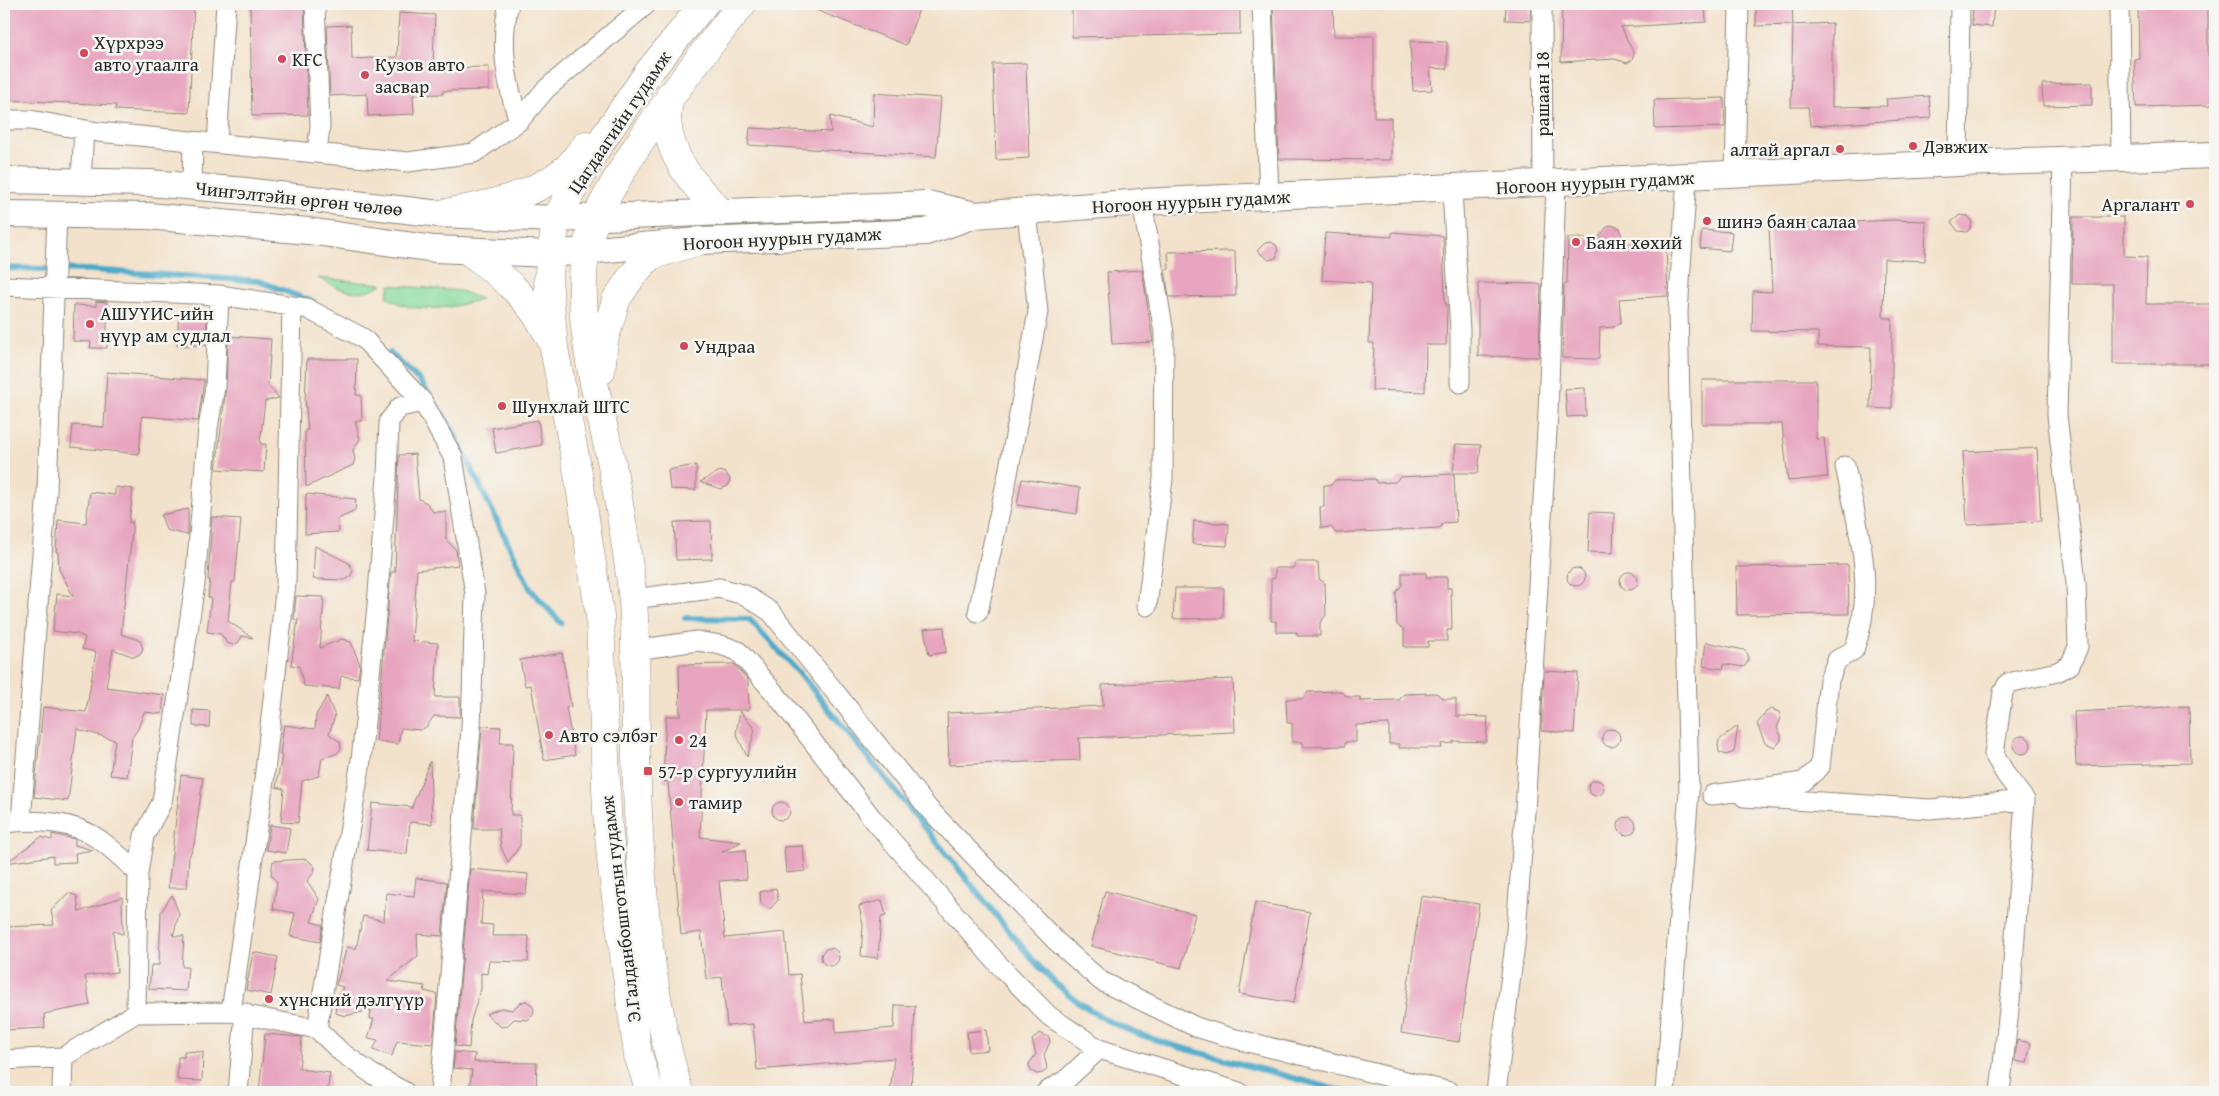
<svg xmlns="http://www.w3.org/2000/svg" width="2219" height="1096" font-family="'Gentium Book Plus',serif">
<rect width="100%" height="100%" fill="#f6f6f2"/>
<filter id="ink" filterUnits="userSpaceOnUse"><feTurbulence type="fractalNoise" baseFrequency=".02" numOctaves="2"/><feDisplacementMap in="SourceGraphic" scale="10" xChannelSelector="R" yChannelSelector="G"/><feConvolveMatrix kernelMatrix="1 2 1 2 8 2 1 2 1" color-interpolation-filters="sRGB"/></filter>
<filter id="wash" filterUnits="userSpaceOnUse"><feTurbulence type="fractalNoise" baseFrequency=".0096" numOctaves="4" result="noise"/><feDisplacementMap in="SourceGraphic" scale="20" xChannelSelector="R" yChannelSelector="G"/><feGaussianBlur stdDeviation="1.12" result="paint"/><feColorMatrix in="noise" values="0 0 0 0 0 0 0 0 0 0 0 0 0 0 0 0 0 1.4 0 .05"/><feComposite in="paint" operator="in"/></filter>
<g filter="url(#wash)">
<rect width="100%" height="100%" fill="#f3e2cb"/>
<!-- green -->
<path fill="#89dc9d" stroke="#5a8464" d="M 318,278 L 382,284 C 359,299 340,290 318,278 Z
M 390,285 L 461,291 L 481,299 C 456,308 409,316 387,296 Z"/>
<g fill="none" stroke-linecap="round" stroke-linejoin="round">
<!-- stream -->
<path stroke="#4aa9c9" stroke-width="6" d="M 4,268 L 89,270 L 259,281 L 313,302
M 390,353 L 420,381 L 453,431 L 531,590 L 561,623
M 685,618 L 749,619 L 801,675 L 1031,958 L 1054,982 L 1078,1002 L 1106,1020 L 1135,1033 L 1175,1046 L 1345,1092"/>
</g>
<g id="blocks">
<!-- building -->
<path fill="#e8a5bf" d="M 4,4 L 194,4 L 189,113 L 115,110 L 116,105 L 4,100 Z
M 250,4 L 304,4 L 308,115 L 252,116 Z
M 800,4 L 921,4 L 906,45 Z
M 1072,4 L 1240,4 L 1240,34 L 1072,37 Z
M 1273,4 L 1333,4 L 1334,36 L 1374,36 L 1374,118 L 1391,118 L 1391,160 L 1279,159 Z
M 1506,4 L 1531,4 L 1530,21 L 1505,20 Z
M 1562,4 L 1705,4 L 1706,22 L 1621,27 L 1634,54 L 1632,60 L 1627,63 L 1615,59 L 1561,62 Z
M 1756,4 L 1792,4 L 1793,25 L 1756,26 Z
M 1973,4 L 1994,4 L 1992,27 L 1972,25 Z
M 2146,4 L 2208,4 L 2208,56 L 2213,56 L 2214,105 L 2136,107 L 2134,59 L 2139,58 L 2138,6 L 2146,6 Z
M 399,13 L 435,15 L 433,62 L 442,62 L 442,68 L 489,67 L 489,90 L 443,91 L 443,94 L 413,95 L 414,114 L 368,116 L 367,94 L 330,96 L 327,26 L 351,25 L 352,59 L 397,57 Z
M 1832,23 L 1832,107 L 1887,106 L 1886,99 L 1929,96 L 1931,118 L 1810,126 L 1808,107 L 1791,107 L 1793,25 Z
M 1410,41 L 1447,42 L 1447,69 L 1430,68 L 1432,90 L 1413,91 Z
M 1026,63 L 1029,158 L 996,160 L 993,64 Z
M 2092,83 L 2092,105 L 2043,106 L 2042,84 Z
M 874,93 L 941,98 L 936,157 L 748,145 L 750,128 L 831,132 L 830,116 L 873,127 Z
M 1724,98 L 1725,127 L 1655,129 L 1654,100 Z
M 1960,215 L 1968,216 L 1972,221 L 1971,227 L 1967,232 L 1958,231 L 1951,222 Z
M 2073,217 L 2124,217 L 2124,256 L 2147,257 L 2146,304 L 2215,304 L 2215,364 L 2113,364 L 2113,284 L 2072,284 Z
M 1893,220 L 1926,221 L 1925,261 L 1884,259 L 1883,318 L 1892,318 L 1892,409 L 1870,408 L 1871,347 L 1818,346 L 1818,332 L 1752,331 L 1753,291 L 1772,292 L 1769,226 Z
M 1611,225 L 1620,228 L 1625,249 L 1666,246 L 1668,296 L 1619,299 L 1621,322 L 1614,327 L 1600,328 L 1599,359 L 1562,358 L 1564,284 L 1567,284 L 1568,238 L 1598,238 L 1606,228 Z
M 1702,230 L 1732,232 L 1730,251 L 1700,248 Z
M 1392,232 L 1443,236 L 1445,304 L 1447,304 L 1447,309 L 1446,345 L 1426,345 L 1425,392 L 1372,390 L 1374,343 L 1369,343 L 1371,283 L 1322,280 L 1325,233 L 1392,237 Z
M 1271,242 L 1276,245 L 1278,251 L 1276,258 L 1269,260 L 1257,251 L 1265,243 Z
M 1235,251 L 1236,296 L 1169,297 L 1165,269 L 1169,269 L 1168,252 Z
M 1142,270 L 1153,342 L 1112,344 L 1107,272 Z
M 1478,283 L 1541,284 L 1539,357 L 1478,356 Z
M 96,301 L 107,302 L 107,348 L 90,348 L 91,342 L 73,341 L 74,305 L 96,306 Z
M 179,312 L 207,312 L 206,345 L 177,346 Z
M 228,336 L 271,339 L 268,385 L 279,398 L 265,401 L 260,444 L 266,444 L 264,472 L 216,469 L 226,387 Z
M 307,359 L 357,359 L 356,395 L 361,395 L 362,421 L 355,421 L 360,439 L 353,450 L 355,459 L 353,465 L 306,487 L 305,430 L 308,430 L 305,399 Z
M 107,372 L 204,380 L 198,421 L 142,416 L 139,454 L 71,447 L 73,425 L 104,427 Z
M 1702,380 L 1816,380 L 1816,439 L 1824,438 L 1828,477 L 1788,481 L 1782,424 L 1702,424 Z
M 1585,388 L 1586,416 L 1567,417 L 1565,389 Z
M 538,420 L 542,445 L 496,453 L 492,428 Z
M 1456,444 L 1481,445 L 1478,473 L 1453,473 Z
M 2037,448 L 2041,521 L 1967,525 L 1963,452 Z
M 415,454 L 419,499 L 427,503 L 433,512 L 446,512 L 446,540 L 456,550 L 458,565 L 417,570 L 412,641 L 438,643 L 435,697 L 460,697 L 460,717 L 434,716 L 426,727 L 420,730 L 401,728 L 398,744 L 376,741 L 391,572 L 395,572 L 399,455 Z
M 696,465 L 696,490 L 670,489 L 668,470 Z
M 720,471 L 726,473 L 730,479 L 728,486 L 721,489 L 700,482 Z
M 1454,474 L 1456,522 L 1443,523 L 1440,528 L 1380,531 L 1336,533 L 1331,527 L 1321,528 L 1320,507 L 1324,507 L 1324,485 L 1331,485 L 1335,480 L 1375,479 L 1377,483 L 1395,482 L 1400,477 Z
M 1022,479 L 1080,488 L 1077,514 L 1017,505 Z
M 115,487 L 133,489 L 129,523 L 133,522 L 121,634 L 140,640 L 143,649 L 140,654 L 134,657 L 113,649 L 106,687 L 164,695 L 162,714 L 144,712 L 138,729 L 132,737 L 127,777 L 110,775 L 115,740 L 77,729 L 68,801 L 34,797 L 43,707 L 86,712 L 96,652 L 82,649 L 85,637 L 77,634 L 53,631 L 57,594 L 73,596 L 59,569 L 58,552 L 56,552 L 58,520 L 86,523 L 90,492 L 115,495 Z
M 306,494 L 356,499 L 355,511 L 338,519 L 339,532 L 305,534 Z
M 188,509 L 188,535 L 166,530 L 161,515 Z
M 1590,512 L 1614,513 L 1613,553 L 1588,552 Z
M 212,517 L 241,519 L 235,582 L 232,582 L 228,621 L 253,638 L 242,636 L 239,642 L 233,645 L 227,643 L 221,634 L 207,632 L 211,598 L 208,597 L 210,580 L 208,580 Z
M 711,521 L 712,559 L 676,560 L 674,522 Z
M 1194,521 L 1229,524 L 1227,546 L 1192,544 Z
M 315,546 L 349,563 L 353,571 L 350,577 L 345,580 L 313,579 Z
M 1295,562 L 1318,562 L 1319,579 L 1325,583 L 1326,615 L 1320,623 L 1320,636 L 1297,636 L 1297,632 L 1276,632 L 1276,621 L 1271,621 L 1271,579 L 1275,578 L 1275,568 L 1295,568 Z
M 1848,565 L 1849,614 L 1737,615 L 1736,567 Z
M1567 577a9 9 0 1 1 18 0a9 9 0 1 1-18 0Z
M1620 581a9 9 0 1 1 18 0a9 9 0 1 1-18 0Z
M 1402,573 L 1426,573 L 1426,577 L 1447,577 L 1447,588 L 1451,588 L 1452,630 L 1447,630 L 1447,641 L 1428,641 L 1428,647 L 1404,647 L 1404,630 L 1397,625 L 1396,593 L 1402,585 Z
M 1175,588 L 1224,588 L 1223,618 L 1173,619 Z
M 296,596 L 324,597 L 320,648 L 342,639 L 351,642 L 360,665 L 358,678 L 341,676 L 339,689 L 304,686 L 299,666 L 291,665 L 298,620 L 294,619 Z
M 944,627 L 946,652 L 929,655 L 924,629 Z
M 1706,642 L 1744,650 L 1748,654 L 1748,661 L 1744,667 L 1724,664 L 1723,669 L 1703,666 Z
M 562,653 L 571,707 L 566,708 L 575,755 L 544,760 L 531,685 L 525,686 L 520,660 Z
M 734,664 L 748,680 L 749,710 L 706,710 L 700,837 L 741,842 L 722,852 L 745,850 L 747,879 L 719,881 L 725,938 L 785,932 L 789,975 L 800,974 L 805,1021 L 835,1019 L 836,1033 L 894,1028 L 895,1005 L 915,1006 L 911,1092 L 890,1092 L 894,1058 L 757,1070 L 753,1024 L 727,1026 L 722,977 L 706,979 L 701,932 L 681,935 L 668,782 L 663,781 L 666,716 L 680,716 L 679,665 Z
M 1544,671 L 1578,673 L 1574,733 L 1541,731 Z
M 1233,679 L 1235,732 L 1079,738 L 1080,760 L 949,765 L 947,713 L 1103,706 L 1102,685 Z
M 1340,691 L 1348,697 L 1360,697 L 1360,701 L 1399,700 L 1404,694 L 1436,693 L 1444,699 L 1456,699 L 1456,716 L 1488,717 L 1486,742 L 1453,741 L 1453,743 L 1441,744 L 1442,748 L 1399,748 L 1399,744 L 1389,744 L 1389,724 L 1356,725 L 1356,742 L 1345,742 L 1345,746 L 1303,747 L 1303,742 L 1292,742 L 1292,723 L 1287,723 L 1286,699 L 1303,699 L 1308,692 Z
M 327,696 L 335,716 L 329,734 L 340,742 L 341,749 L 336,754 L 322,758 L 319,776 L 302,781 L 298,823 L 281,822 L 284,789 L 276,787 L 282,755 L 280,755 L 284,725 L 315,729 L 316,715 Z
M 2189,706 L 2190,763 L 2076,766 L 2074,712 Z
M 1771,709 L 1779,712 L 1781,718 L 1777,728 L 1781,735 L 1781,741 L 1775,747 L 1765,743 L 1757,724 L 1766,712 Z
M 193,710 L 210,711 L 209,727 L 193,726 Z
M 740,711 L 755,730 L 747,757 L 736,733 Z
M 482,726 L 501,727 L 500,743 L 513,743 L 511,815 L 520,815 L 520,846 L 508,862 L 501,847 L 499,829 L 474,829 Z
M 1738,726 L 1734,752 L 1726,755 L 1719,752 L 1718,745 L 1719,740 Z
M1602 738a9 9 0 1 1 18 0a9 9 0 1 1-18 0Z
M2013 745a9 9 0 1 1 18 0a9 9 0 1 1-18 0Z
M 430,761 L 432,824 L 410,822 L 407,854 L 367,850 L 372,803 L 412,807 L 411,809 Z
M 181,775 L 203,778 L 194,845 L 189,857 L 187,888 L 168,888 Z
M1588 788a8 8 0 1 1 16 0a8 8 0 1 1-16 0Z
M772 811a9 9 0 1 1 18 0a9 9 0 1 1-18 0Z
M1618 826a9 9 0 1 1 18 0a9 9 0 1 1-18 0Z
M 270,825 L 290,828 L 286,853 L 266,850 Z
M 52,834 L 75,839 L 75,845 L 93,850 L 75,853 L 76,862 L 53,863 L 53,856 L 6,863 L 41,837 L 52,840 Z
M 803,846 L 805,871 L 786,873 L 784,847 Z
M 307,859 L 315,867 L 314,873 L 307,881 L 319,899 L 311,922 L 323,925 L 320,942 L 290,936 L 295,913 L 273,909 L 277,882 L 271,874 L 273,861 Z
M 470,869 L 528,874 L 526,894 L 483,891 L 481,924 L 493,925 L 492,936 L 529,936 L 528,962 L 489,961 L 487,974 L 481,973 L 481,989 L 471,1020 L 469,1048 L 455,1046 Z
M 416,878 L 447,882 L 442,936 L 417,934 L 418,956 L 387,981 L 425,986 L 424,991 L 437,994 L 433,1044 L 397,1041 L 392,1056 L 373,1050 L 378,1040 L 368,1038 L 374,1019 L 370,1019 L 371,1010 L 345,1016 L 336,1013 L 335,1004 L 343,987 L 336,985 L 347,947 L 356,949 L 363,916 L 384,921 L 386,893 L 414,896 Z
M 776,888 L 778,900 L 770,909 L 761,904 L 760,892 Z
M 1105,891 L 1195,914 L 1181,968 L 1091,946 Z
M 68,893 L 77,896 L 79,912 L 122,897 L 123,934 L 113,931 L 117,972 L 85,976 L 90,1005 L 44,1014 L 45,1028 L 4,1030 L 4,927 L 54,925 L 51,911 Z
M 172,895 L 179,914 L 173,936 L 184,936 L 182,967 L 188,967 L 186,991 L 149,989 L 151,965 L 159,965 L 161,912 Z
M 1421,896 L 1479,904 L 1459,1042 L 1401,1033 Z
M 882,900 L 886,916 L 881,917 L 878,958 L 861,956 L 863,925 L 859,906 Z
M 1255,902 L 1310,912 L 1294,1003 L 1239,994 Z
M821 957a9 9 0 1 1 18 0a9 9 0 1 1-18 0Z
M 253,952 L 278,957 L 271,995 L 246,990 Z
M 526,1001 L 531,1004 L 534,1009 L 533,1015 L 528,1020 L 514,1019 L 507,1026 L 501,1027 L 486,1014 L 501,1008 L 512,1010 L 520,1003 Z
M 986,1030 L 988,1050 L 969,1052 L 967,1032 Z
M 1039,1033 L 1049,1037 L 1050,1042 L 1044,1055 L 1047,1068 L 1043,1073 L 1037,1074 L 1031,1071 L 1029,1064 L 1036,1054 L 1032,1040 Z
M 265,1034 L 302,1037 L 299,1069 L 330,1073 L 327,1092 L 259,1092 Z
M 2017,1040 L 2031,1043 L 2027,1063 L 2015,1061 Z
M 184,1051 L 203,1052 L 202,1081 L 177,1080 L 178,1057 L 184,1057 Z
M 455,1052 L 475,1054 L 474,1062 L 537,1063 L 536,1092 L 469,1092 L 472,1070 L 453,1068 Z"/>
</g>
</g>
<g filter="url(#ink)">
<use href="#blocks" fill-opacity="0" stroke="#8f867b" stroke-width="1"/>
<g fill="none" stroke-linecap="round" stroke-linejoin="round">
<defs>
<path id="street" d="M 315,4 L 320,126 L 317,153
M 509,4 C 499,43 506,83 519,121
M 1262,4 L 1269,197
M 1542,4 L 1543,185
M 2119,4 L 2121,157
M 4,120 L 30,120 L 98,132 L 408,162 L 474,153 L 519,121 L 546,89 L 647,4
M 217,143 L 226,4
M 1958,163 L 1960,4
M 1735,175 L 1739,4
M 81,181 L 84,130
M 192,187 L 193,141
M 1452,189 L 1460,331 L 1460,383
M 1142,202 L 1164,333 L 1163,479 L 1147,606
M 4,286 L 219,295 L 292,306 L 286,583 L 264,780 L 231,1012
M 292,306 L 306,308 L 363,338 L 423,402
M 633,599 L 719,588 L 745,595 L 771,612 L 928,808 L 1056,941 L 1101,981 L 1196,1027 L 1228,1037 L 1450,1092
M 978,612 L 1007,479 L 1038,312 L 1027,212
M 636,650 L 697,641 L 721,645 L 738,651 L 778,697 L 872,818 L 998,964 L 1049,1016 L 1099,1049 L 1239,1092
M 1712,795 L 1803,782 L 1820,767 L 1829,680 L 1837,660 L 1854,650 C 1877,588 1858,528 1845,466
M 1744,797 L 1930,809 L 2025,800
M 21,821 L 47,491 L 57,214
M 4,823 C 35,819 74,821 100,840 C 114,850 126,862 138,873
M 136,1013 L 138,873 L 144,836 L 162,802 L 195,584 L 208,428 L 215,387 L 219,295
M 317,1029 L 361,760 L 377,606 L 387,477 L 389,421 L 400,407 L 423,402 L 453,457 L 475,594 L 471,729 L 440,1092
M 4,1060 L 63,1057 L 136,1013 L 231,1012 L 317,1029 L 341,1052 L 372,1074 L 405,1092
M 62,1092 L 63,1057
M 238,1092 L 245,1013
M 1046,1092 L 1067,1079 L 1099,1049
M 1496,1092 L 1515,944 L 1525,811 L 1548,413 L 1556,184
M 1665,1092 L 1689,792 L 1678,312 L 1687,177
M 2000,1092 L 2011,991 L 2025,800 L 2006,775 L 1994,754 L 2003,692 L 2008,683 L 2057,672 L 2070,665 L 2078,647 L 2076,583 L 2057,415 L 2063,159"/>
<path id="secondary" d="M 4,180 L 149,183 L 246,191 L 440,214 L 556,219 L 927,204 L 975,215 L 1142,202 L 1958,163 L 2215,155
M 4,214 L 148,216 L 308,231 L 435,249 L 550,254 L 699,241 L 926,232 L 975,215"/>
<path id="primary" d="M 670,95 C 669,102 667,111 667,118 C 668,157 695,187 721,212
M 440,214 C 482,206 531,198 566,169 C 573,163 579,153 586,145
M 470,252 C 503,277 532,300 550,338
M 601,371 L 604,341 L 616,300 L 632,276 L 650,256 L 699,241
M 650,1092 L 638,1055 L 612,868 L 607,813 L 600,617 L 578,473 L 554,348 L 548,280 L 556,219 L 594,152 L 647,74 L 704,4
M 679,1092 C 647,984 639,869 636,757 C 635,705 637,653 633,602 C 629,558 620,508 612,465 C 598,401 574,314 586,250 C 592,220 606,198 621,172 C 657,112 699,58 742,4"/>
</defs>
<!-- street casing -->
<use href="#street" stroke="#8f867b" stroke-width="21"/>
<!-- secondary casing -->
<use href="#secondary" stroke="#8f867b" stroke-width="28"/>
<!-- primary casing -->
<use href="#primary" stroke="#8f867b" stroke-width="29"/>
<!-- street -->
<use href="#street" stroke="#fff" stroke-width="19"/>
<!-- secondary -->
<use href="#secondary" stroke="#fff" stroke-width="26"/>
<!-- primary -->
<use href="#primary" stroke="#fff" stroke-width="28"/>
</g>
</g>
<!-- markers -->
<g fill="#d1495b" stroke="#f6f6f2" stroke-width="2">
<circle cx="84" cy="53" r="5"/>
<circle cx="282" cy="59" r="5"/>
<circle cx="365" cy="75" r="5"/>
<circle cx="1913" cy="146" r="5"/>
<circle cx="1840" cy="149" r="5"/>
<circle cx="2190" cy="204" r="5"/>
<circle cx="1707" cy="221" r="5"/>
<circle cx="1576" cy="242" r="5"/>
<circle cx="90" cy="324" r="5"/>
<circle cx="684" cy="346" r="5"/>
<circle cx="502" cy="406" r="5"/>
<circle cx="549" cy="735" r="5"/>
<circle cx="679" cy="740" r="5"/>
<rect x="643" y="766" width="10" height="10" rx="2.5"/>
<circle cx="679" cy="802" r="5"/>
<circle cx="269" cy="999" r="5"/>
</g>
<g text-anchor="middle" stroke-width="5" stroke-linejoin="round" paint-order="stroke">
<!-- poi labels -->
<g font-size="19" fill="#2b2b2b" stroke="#f6f6f2" text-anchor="start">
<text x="94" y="49">Хүрхрээ<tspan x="94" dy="22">авто угаалга</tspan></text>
<text x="292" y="66">KFC</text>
<text x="375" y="71">Кузов авто<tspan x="375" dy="22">засвар</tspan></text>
<text x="1923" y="153">Дэвжих</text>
<text x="1830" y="156" text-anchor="end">алтай аргал</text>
<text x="2180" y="211" text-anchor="end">Аргалант</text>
<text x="1717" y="228">шинэ баян салаа</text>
<text x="1586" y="249">Баян хөхий</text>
<text x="100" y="320">АШУҮИС-ийн<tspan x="100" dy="22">нүүр ам судлал</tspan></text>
<text x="694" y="353">Ундраа</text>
<text x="512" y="413">Шунхлай ШТС</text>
<text x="559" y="742">Авто сэлбэг</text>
<text x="689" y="747">24</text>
<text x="658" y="778">57-р сургуулийн</text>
<text x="689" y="809">тамир</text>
<text x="279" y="1006">хүнсний дэлгүүр</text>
</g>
<!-- street labels -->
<g font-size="19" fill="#2b2b2b" stroke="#f6f6f2">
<text transform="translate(1542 94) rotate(-90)" y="7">рашаан 18</text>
<text transform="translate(619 122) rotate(-56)" y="7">Цагдаагийн гудамж</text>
<text transform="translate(1595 182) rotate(-3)" y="7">Ногоон нуурын гудамж</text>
<text transform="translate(299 198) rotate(6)" y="7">Чингэлтэйн өргөн чөлөө</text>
<text transform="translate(1191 201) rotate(-3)" y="7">Ногоон нуурын гудамж</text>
<text transform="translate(782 238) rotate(-3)" y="7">Ногоон нуурын гудамж</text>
<text transform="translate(620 909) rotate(-97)" y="7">Э.Галданбошготын гудамж</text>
</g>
</g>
<!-- margin -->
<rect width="2219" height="1096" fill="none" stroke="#f6f6f2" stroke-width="20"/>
</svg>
